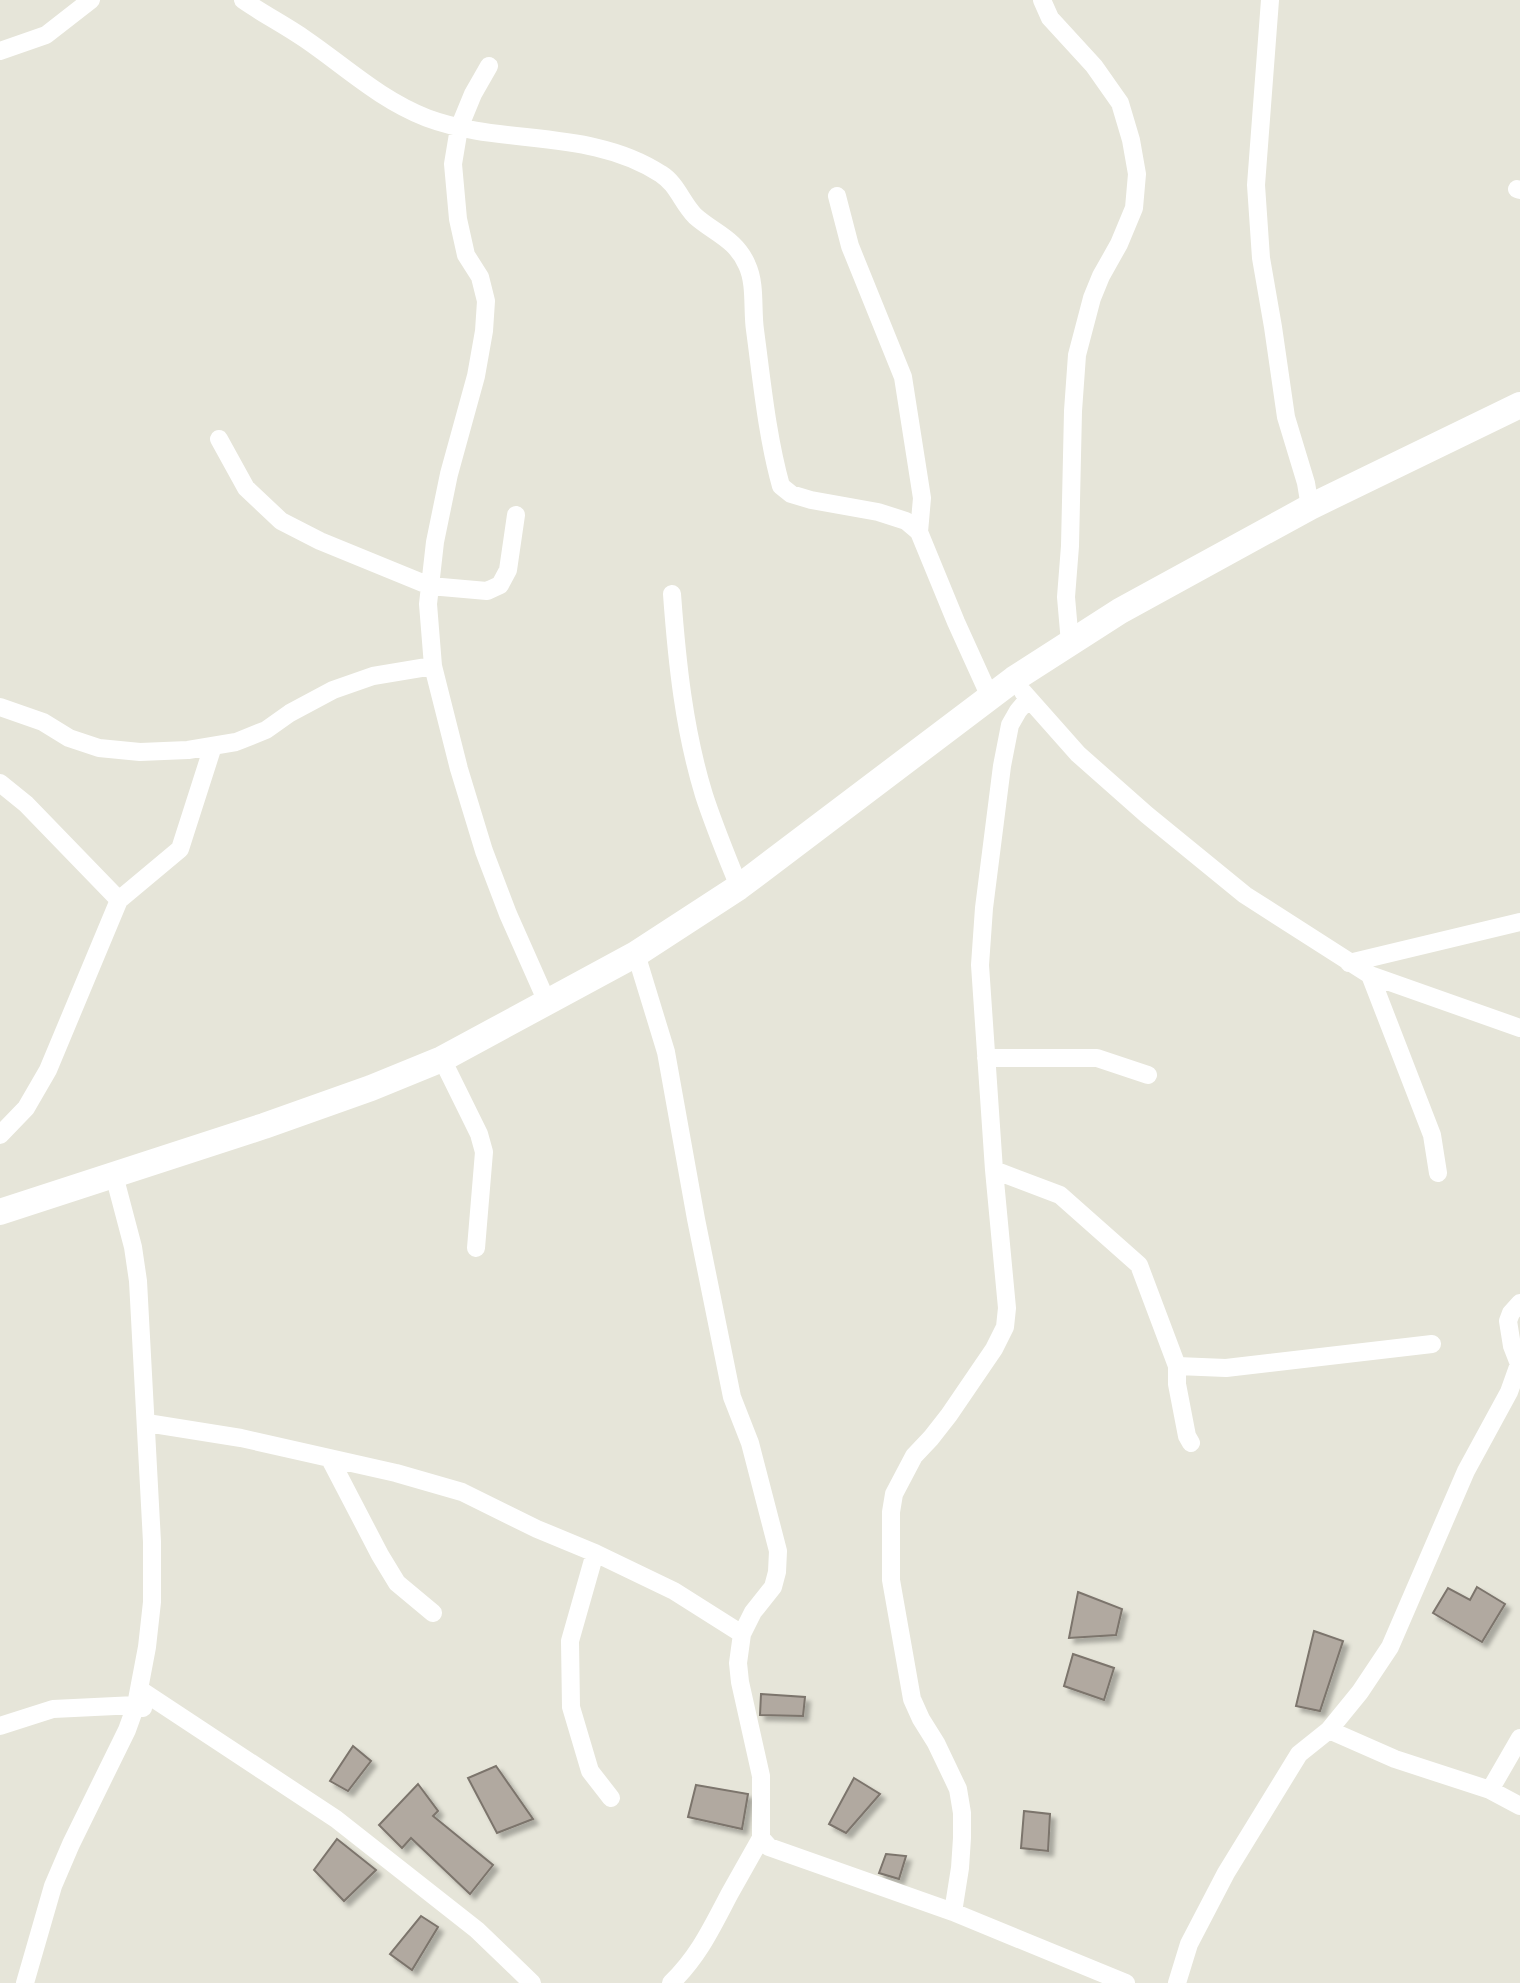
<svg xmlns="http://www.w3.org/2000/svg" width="1520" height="1983" font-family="'Exo 2',sans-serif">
<defs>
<filter id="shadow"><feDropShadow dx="5" dy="5" stdDeviation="2" flood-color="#0004"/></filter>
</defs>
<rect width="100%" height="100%" fill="#e6e5d9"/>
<!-- building -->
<path fill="#b1a9a0" stroke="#7c746c" stroke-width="2" filter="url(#shadow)" d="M 1477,1587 L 1505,1604 L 1482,1642 L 1433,1613 L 1448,1588 L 1470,1600 Z
M 1078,1592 L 1122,1609 L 1116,1635 L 1069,1638 Z
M 1314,1631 L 1343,1641 L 1320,1711 L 1296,1706 Z
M 1073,1654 L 1114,1668 L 1104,1700 L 1064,1686 Z
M 761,1694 L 805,1697 L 803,1716 L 760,1715 Z
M 353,1746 L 371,1761 L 348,1791 L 330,1781 Z
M 496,1766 L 533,1819 L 497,1833 L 468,1778 Z
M 854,1778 L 880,1794 L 846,1833 L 829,1824 Z
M 418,1784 L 438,1811 L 433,1816 L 493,1865 L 470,1894 L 411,1838 L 402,1848 L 379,1825 Z
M 696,1785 L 748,1794 L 742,1829 L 688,1817 Z
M 1024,1811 L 1050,1814 L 1048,1851 L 1021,1848 Z
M 337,1839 L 376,1870 L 344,1901 L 314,1870 Z
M 886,1854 L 906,1856 L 899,1879 L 879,1873 Z
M 421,1916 L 438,1927 L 412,1970 L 390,1954 Z"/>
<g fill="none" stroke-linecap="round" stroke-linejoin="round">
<!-- street -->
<path stroke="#fff" stroke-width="18" d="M 243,0 C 263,14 285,25 305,39 C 346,67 379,99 427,118 C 502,146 591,128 661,174 C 677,184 682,203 695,216 C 714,233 736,239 747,265 C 756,284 752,310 755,330 C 762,382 767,436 781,486 L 791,494 L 811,500 L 878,512 L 906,521 L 919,532 L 956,622 L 990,697
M 1042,0 L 1050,18 L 1094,66 L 1120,103 L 1131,140 L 1137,174 L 1134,208 L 1119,244 L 1101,276 L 1092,298 L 1077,355 L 1073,411 L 1070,546 L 1066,597 L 1070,643
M 1270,0 L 1256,185 L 1261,258 L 1273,327 L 1286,417 L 1306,483 L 1310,507
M 0,51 L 46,35 L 91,0
M 489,66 L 473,94 L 459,128 L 453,164 L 458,219 L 466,255 L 480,277 L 486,301 L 484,331 L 476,376 L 449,474 L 435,542 L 428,604 L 433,666 L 459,769 L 484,851 L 508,914 L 547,1002
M 1517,189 L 1520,190
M 837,196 L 850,246 L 903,377 L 922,498 L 919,532
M 219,439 L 246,488 L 281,521 L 320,541 L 430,586 L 487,591 L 500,585 L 508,570 L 516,515
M 672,594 C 677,662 684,730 704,795 C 714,826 727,857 739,887
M 1023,692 L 1078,754 L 1147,815 L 1245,895 L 1370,975 L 1520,1028
M 0,707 L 43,722 L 69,738 L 99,748 L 140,752 L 188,750 L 236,742 L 266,730 L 290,713 L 333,690 L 373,676 L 433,666
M 0,783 L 26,804 L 119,900 L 180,849 L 213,746
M 636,954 L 666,1052 L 696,1219 L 732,1397 L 750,1443 L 778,1551 L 777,1572 L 773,1587 L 753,1612 L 742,1634 L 738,1663 L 740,1682 L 761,1776 L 761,1838 L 769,1847 L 953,1912 L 1126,1983
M 1349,963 L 1520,922
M 1370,975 L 1432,1135 L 1438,1173
M 986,1058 L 1097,1058 L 1148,1075
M 442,1059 L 479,1134 L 484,1152 L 476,1248
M 0,1135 L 26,1108 L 48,1070 L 119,900
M 994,1170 L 1060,1195 L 1139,1265 L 1177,1366 L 1177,1384 L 1187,1436 L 1191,1443
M 1177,1366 L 1226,1368 L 1432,1344
M 147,1423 L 241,1438 L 396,1473 L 462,1492 L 537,1529 L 595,1553 L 674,1591 L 742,1634
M 330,1459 L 380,1555 L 397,1583 L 433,1613
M 595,1553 L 570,1641 L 571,1707 L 590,1771 L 611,1798
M 139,1689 L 336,1819 L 477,1930 L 532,1983
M 0,1726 L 53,1709 L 136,1705 L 143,1708
M 1329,1730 L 1395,1759 L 1490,1790 L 1520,1806
M 1490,1790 L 1520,1738
M 953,1912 L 960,1868 L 962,1838 L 962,1813 L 958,1789 L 936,1743 L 921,1719 L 912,1699 L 891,1580 L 891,1512 L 894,1494 L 914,1456 L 931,1438 L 949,1415 L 994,1349 L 1005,1327 L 1007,1308 L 994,1170 L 980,965 L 984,908 L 1002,766 L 1010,725 L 1018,711 L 1028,699
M 25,1983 L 53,1886 L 71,1844 L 127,1730 L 136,1705 L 147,1647 L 152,1602 L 152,1542 L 138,1281 L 133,1247 L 114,1175
M 671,1983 C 699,1956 712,1927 730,1893 C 740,1875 751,1856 761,1838
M 1177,1983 L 1189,1944 L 1226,1873 L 1299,1754 L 1329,1730 L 1360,1692 L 1390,1647 L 1466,1471 L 1509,1392 L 1519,1364 L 1512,1346 L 1508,1321 L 1511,1313 L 1520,1303"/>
<!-- secondary -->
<path stroke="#fff" stroke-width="26" d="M 0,1212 L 264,1126 L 371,1088 L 442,1059 L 636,954 L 739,887 L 1014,679 L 1120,611 L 1310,507 L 1520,405"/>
</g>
</svg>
